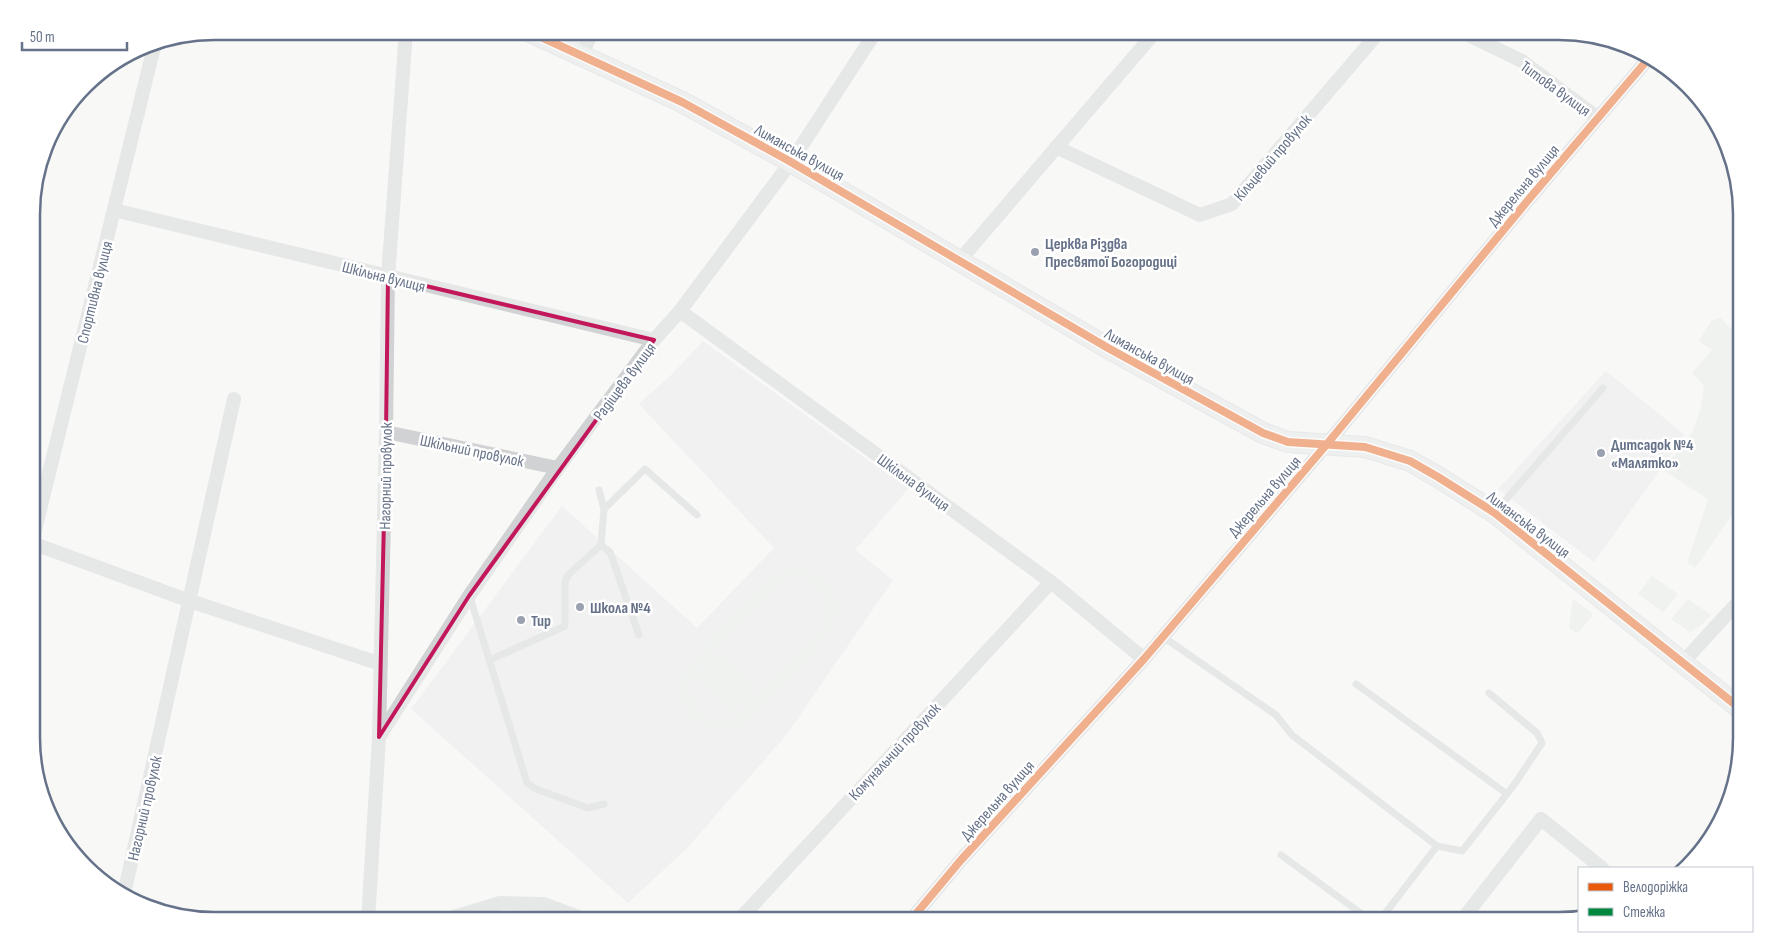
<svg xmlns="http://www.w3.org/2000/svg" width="1773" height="952" font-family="'Sofia Sans Condensed',sans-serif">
<rect width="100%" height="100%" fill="#f8f8f7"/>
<!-- built -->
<path fill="#e8e8e9" d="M 703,341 L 872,463 L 909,488 L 855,550 L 893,580 L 787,734 L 687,848 L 628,903 L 411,709 L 562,506 L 697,628 L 774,548 L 639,404 L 671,375 Z
M 1606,371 L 1685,435 L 1594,562 L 1498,489 Z"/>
<!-- green -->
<path fill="#e6ebe5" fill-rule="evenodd" d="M 1721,318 L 1735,333 L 1741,334 L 1741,506 L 1739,505 L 1695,568 L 1687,563 L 1708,499 L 1663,470 L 1693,431 L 1701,407 L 1704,386 L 1692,373 L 1712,350 L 1699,341 L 1712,320 Z
M 799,568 C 814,571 826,577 833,591 C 846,619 828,635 811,654 C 802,663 793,672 785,682 C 772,695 755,719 738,726 C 719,735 695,727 686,708 C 677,692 681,676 691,662 L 772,576 L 790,569 ZM 796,578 C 821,582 832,597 826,622 L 738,716 C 706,730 682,705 694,673 L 776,585 L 786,579 Z
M 1652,576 L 1678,594 L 1663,612 L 1638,594 Z
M 1573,599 L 1592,613 L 1592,616 L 1579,632 L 1575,632 L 1570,629 L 1569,626 Z
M 1688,599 L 1711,615 L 1700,626 L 1690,632 L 1671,619 Z
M 719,654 L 757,689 L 748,698 L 751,701 L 745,707 L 742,705 L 734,713 L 697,677 L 704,669 L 702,667 L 710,659 L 712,661 Z"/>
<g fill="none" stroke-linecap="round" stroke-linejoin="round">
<defs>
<path id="secondary" d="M 528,31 L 682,102 L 791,162 L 1108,348 L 1263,433 L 1288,442 L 1365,447 L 1410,461 L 1438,477 L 1495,513 L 1742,710"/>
</defs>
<!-- secondary casing -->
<use href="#secondary" stroke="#d4d6d7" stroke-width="22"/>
<!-- lane -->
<path stroke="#d1d2d3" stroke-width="7" d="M 599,490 L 604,509
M 1495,512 L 1603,388
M 601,545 L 610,552 L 639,635
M 470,597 L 527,783 L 536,789 L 588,808 L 604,804
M 1162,636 L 1276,715 L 1292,735 L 1437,846 L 1462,851 L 1507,794 L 1356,684
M 490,660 L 565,626 L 565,582 L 568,575 L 601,545 L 604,509 L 645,469 L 697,515
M 1489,693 L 1537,733 L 1542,743 L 1516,782 L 1507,794
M 1281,855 L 1370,920
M 1380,920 L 1437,846"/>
<!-- street -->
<path stroke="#d1d2d3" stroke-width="14" d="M 1460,31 L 1522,61 L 1598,118
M 581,57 L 592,31
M 1056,147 L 1200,215 L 1232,204 L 1380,31
M 114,210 L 654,340
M 960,260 L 1156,31
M 680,311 L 1051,582 L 1144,659
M 386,432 L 558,468
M 32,542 L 155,43
M 32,543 L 190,601 L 381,664
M 1683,662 L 1741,599
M 379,737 L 469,596 L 558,468 L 654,340 L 680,311 L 791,162 L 876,31
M 124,894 L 234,399
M 1462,920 L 1541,819 L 1602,868
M 368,921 L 379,737 L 386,432 L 388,277 L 406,31
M 441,921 L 500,903 L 544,904 L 589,921
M 738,921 L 1051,582
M 910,921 L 961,860 L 1144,659 L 1327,444 L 1529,199 L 1649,58"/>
<!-- secondary -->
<use href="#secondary" stroke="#e3e4e4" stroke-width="20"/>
<!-- quiet -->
<path stroke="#00873e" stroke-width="6" stroke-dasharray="12 6" stroke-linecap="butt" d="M 583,921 L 586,918"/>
<defs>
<path id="cycleway" d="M 528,31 L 682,102 L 791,162 L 1108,348 L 1263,433 L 1288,442 L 1365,447 L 1410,461 L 1438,477 L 1495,513 L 1742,710
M 910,921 L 961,860 L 1144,659 L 1327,444 L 1529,199 L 1649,58"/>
</defs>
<!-- cycleway casing -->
<use href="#cycleway" stroke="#fff" stroke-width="11"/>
<!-- cycleway -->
<use href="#cycleway" stroke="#e8590c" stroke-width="8"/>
</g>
<!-- marked area -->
<path d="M0 0H1773V952H0ZM 388,277 L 654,340 L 469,596 L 379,737 L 386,432 Z" fill="#f8f8f7" fill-opacity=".55" fill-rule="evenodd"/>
<path fill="none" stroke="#c2185b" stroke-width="4" stroke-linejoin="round" d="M 388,277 L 654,340 L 469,596 L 379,737 L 386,432 Z"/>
<!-- markers -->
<g fill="#99a1b0" stroke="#fff" stroke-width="2">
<circle cx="1035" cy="252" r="5"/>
<circle cx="1601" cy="453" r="5"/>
<circle cx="580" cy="607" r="5"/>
<circle cx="521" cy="620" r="5"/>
</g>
<g text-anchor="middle" stroke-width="5" stroke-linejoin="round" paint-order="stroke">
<!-- street labels -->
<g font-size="16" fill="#667289" stroke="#fff">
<text transform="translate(1556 88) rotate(36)" y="6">Титова вулиця</text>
<text transform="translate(800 152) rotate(29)" y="6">Лиманська вулиця</text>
<text transform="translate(1272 157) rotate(-49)" y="6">Кільцевий провулок</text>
<text transform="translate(1523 185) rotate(-50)" y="6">Джерельна вулиця</text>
<text transform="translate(384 276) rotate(14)" y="6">Шкільна вулиця</text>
<text transform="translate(94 292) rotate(-76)" y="6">Спортивна вулиця</text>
<text transform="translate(1150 356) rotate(29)" y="6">Лиманська вулиця</text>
<text transform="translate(624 381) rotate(-53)" y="6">Радіщева вулиця</text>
<text transform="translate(472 450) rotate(12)" y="6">Шкільний провулок</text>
<text transform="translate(385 476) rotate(-89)" y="6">Нагорний провулок</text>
<text transform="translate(914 482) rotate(36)" y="6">Шкільна вулиця</text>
<text transform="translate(1264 496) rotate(-49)" y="6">Джерельна вулиця</text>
<text transform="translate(1529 524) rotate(37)" y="6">Лиманська вулиця</text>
<text transform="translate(894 751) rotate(-47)" y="6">Комунальний провулок</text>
<text transform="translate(997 800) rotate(-48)" y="6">Джерельна вулиця</text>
<text transform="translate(144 808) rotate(-77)" y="6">Нагорний провулок</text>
</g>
<!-- poi labels -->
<g font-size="16" font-weight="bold" fill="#667289" stroke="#fff" text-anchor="start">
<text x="1045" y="249">Церква Різдва<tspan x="1045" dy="18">Пресвятої Богородиці</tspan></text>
<text x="1611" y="450">Дитсадок №4<tspan x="1611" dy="18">«Малятко»</tspan></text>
<text x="590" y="613">Школа №4</text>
<text x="531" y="626">Тир</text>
</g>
</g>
<!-- crop -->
<path d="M0 0H1773V952H0ZM214 40H1559A174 174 0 0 1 1733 214V738A174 174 0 0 1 1559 912H214A174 174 0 0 1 40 738V214A174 174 0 0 1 214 40Z" fill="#fff" fill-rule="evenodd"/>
<path fill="none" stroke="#667289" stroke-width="2.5" d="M214 40H1559A174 174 0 0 1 1733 214V738A174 174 0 0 1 1559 912H214A174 174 0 0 1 40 738V214A174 174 0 0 1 214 40Z"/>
<!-- legend -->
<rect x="1578" y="867" width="175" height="65" fill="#ffffff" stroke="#c2c7d0"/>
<rect x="1588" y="883" width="25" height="8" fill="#e8590c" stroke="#c2c7d0"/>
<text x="1623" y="892" font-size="15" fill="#667289">Велодоріжка</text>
<rect x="1588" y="908" width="25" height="8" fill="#00873e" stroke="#c2c7d0"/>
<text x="1623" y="917" font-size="15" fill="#667289">Стежка</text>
<!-- scale -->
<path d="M22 42v8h105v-8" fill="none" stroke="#667289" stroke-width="2.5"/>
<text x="30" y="42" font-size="15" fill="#667289" stroke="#ffffff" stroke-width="4" paint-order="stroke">50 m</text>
</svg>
